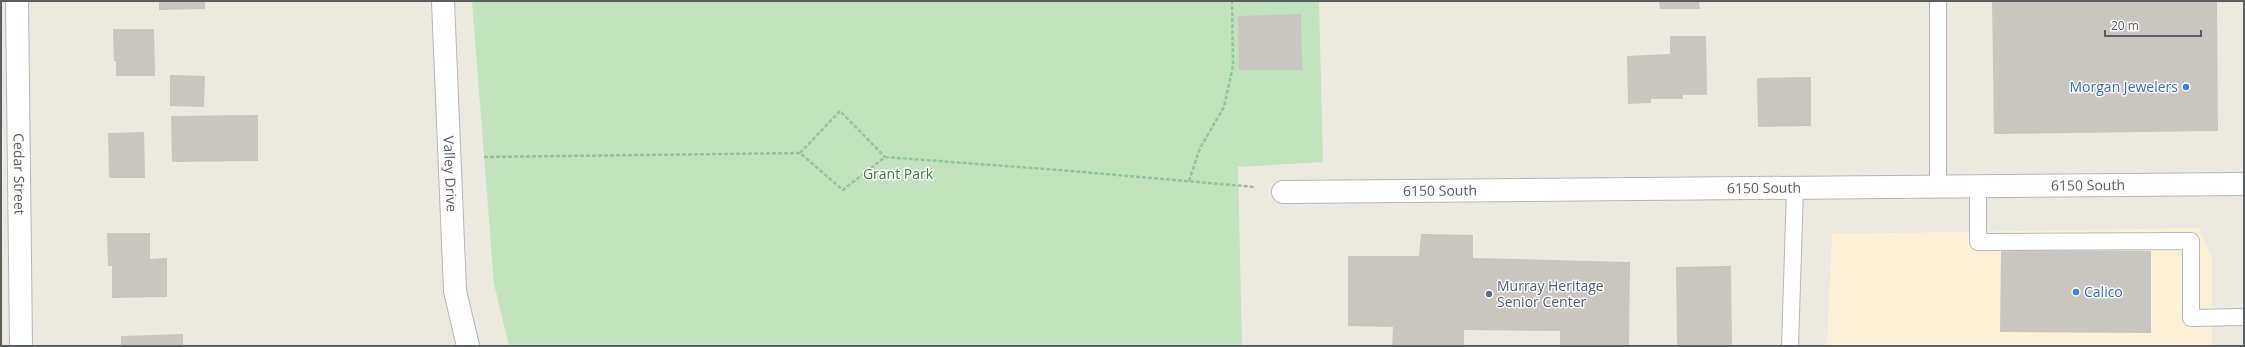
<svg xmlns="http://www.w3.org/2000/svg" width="2245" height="347" font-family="'Open Sans',sans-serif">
<rect width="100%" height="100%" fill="#ece9e1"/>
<!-- commercial -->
<path fill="#fcf0d6" d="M 2199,228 L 2212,260 L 2212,346 L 1827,346 L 1832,234 Z"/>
<!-- green -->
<path fill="#c1e3be" d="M 472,1 L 1319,1 L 1323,162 L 1238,167 L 1242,346 L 509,346 L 494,284 Z"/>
<!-- building -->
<path fill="#c9c5c0" d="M 159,1 L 205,1 L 205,9 L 159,10 Z
M 1659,1 L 1699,1 L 1700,9 L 1660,9 Z
M 1992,1 L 2217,1 L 2218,131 L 1994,134 Z
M 1301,14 L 1302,70 L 1239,70 L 1238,16 Z
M 113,29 L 154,29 L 155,76 L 116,76 L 116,61 L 114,61 Z
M 1670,36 L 1706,36 L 1707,95 L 1683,95 L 1683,99 L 1651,99 L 1651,103 L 1628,104 L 1627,56 L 1670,54 Z
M 170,75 L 205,76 L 204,107 L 170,106 Z
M 1811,77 L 1811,126 L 1758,127 L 1757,78 Z
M 258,115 L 258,161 L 172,162 L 171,116 Z
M 144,132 L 145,178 L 109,178 L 108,133 Z
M 107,233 L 150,233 L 150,259 L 167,258 L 167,297 L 112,298 L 112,266 L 108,266 Z
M 1421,234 L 1473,235 L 1473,258 L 1630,262 L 1629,346 L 1560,346 L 1560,331 L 1464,330 L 1464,346 L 1392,346 L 1393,327 L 1348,326 L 1348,256 L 1419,256 Z
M 2001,250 L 2151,251 L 2151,333 L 2000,332 Z
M 1731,266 L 1732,346 L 1677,346 L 1676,267 Z
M 183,334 L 183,346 L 121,346 L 121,336 Z"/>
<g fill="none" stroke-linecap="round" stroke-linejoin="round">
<defs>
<path id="lane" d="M 1978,186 L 1978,242 L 2191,241 L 2191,318 L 2244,317
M 1938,187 L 1938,1
M 1790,346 L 1795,188"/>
<g id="street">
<path id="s1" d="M 17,1 L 21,346"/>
<path id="s2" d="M 443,1 L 455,291 L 468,346"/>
<path id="s3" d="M 1283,192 L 2244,184"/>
</g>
</defs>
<!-- lane casing -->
<use href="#lane" stroke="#b4b7bb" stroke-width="18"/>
<!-- street casing -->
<use href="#street" stroke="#b4b7bb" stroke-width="24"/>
<!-- path -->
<path stroke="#98c3a2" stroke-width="2.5" stroke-dasharray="4 2" stroke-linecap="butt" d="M 800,153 L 840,111 L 885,157
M 484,157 L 800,153 L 843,190 L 885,157 L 1059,170 L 1255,187
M 1189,181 L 1200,148 L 1224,107 L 1233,66 L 1232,1"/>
<!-- lane -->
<use href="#lane" stroke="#fff" stroke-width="16"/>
<!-- street -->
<use href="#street" stroke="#fff" stroke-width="22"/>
</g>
<!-- markers -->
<g fill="#3f7fe0" stroke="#fff" stroke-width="1.5">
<circle cx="2186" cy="87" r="4"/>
<circle cx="2076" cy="292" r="4"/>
</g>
<circle fill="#5c6f8a" stroke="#fff" stroke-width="1.5" cx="1489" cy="294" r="4"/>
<g text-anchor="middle" stroke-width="3" stroke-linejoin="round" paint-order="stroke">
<!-- shop labels -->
<g font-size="14" fill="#366cbe" stroke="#fff" text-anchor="end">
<text x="2178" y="92">Morgan Jewelers</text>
<text x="2084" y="297" text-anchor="start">Calico</text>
</g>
<!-- street labels -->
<g font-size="14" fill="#5a5d61" stroke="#fff">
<text dy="5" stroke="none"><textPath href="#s1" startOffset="173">Cedar Street</textPath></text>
<text dy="5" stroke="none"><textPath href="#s2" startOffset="173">Valley Drive</textPath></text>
<text dy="5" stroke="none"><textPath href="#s3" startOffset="805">6150 South</textPath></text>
<text dy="5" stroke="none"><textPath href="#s3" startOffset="481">6150 South</textPath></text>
<text dy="5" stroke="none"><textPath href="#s3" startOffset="157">6150 South</textPath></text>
</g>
<!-- park labels -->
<g font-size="14" fill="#3a8138" stroke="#fff">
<text x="898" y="179">Grant Park</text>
</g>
<!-- service labels -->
<g font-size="14" fill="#4e5e75" stroke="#fff" text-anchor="start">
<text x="1497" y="291">Murray Heritage<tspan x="1497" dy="16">Senior Center</tspan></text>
</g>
</g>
<!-- border -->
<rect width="2245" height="347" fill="none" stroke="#5a5d61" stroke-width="4"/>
<!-- scale -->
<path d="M2105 30v6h96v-6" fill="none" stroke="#5a5d61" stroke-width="2"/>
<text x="2111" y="30" font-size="12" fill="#5a5d61" stroke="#ffffff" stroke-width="3" paint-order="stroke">20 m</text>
</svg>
